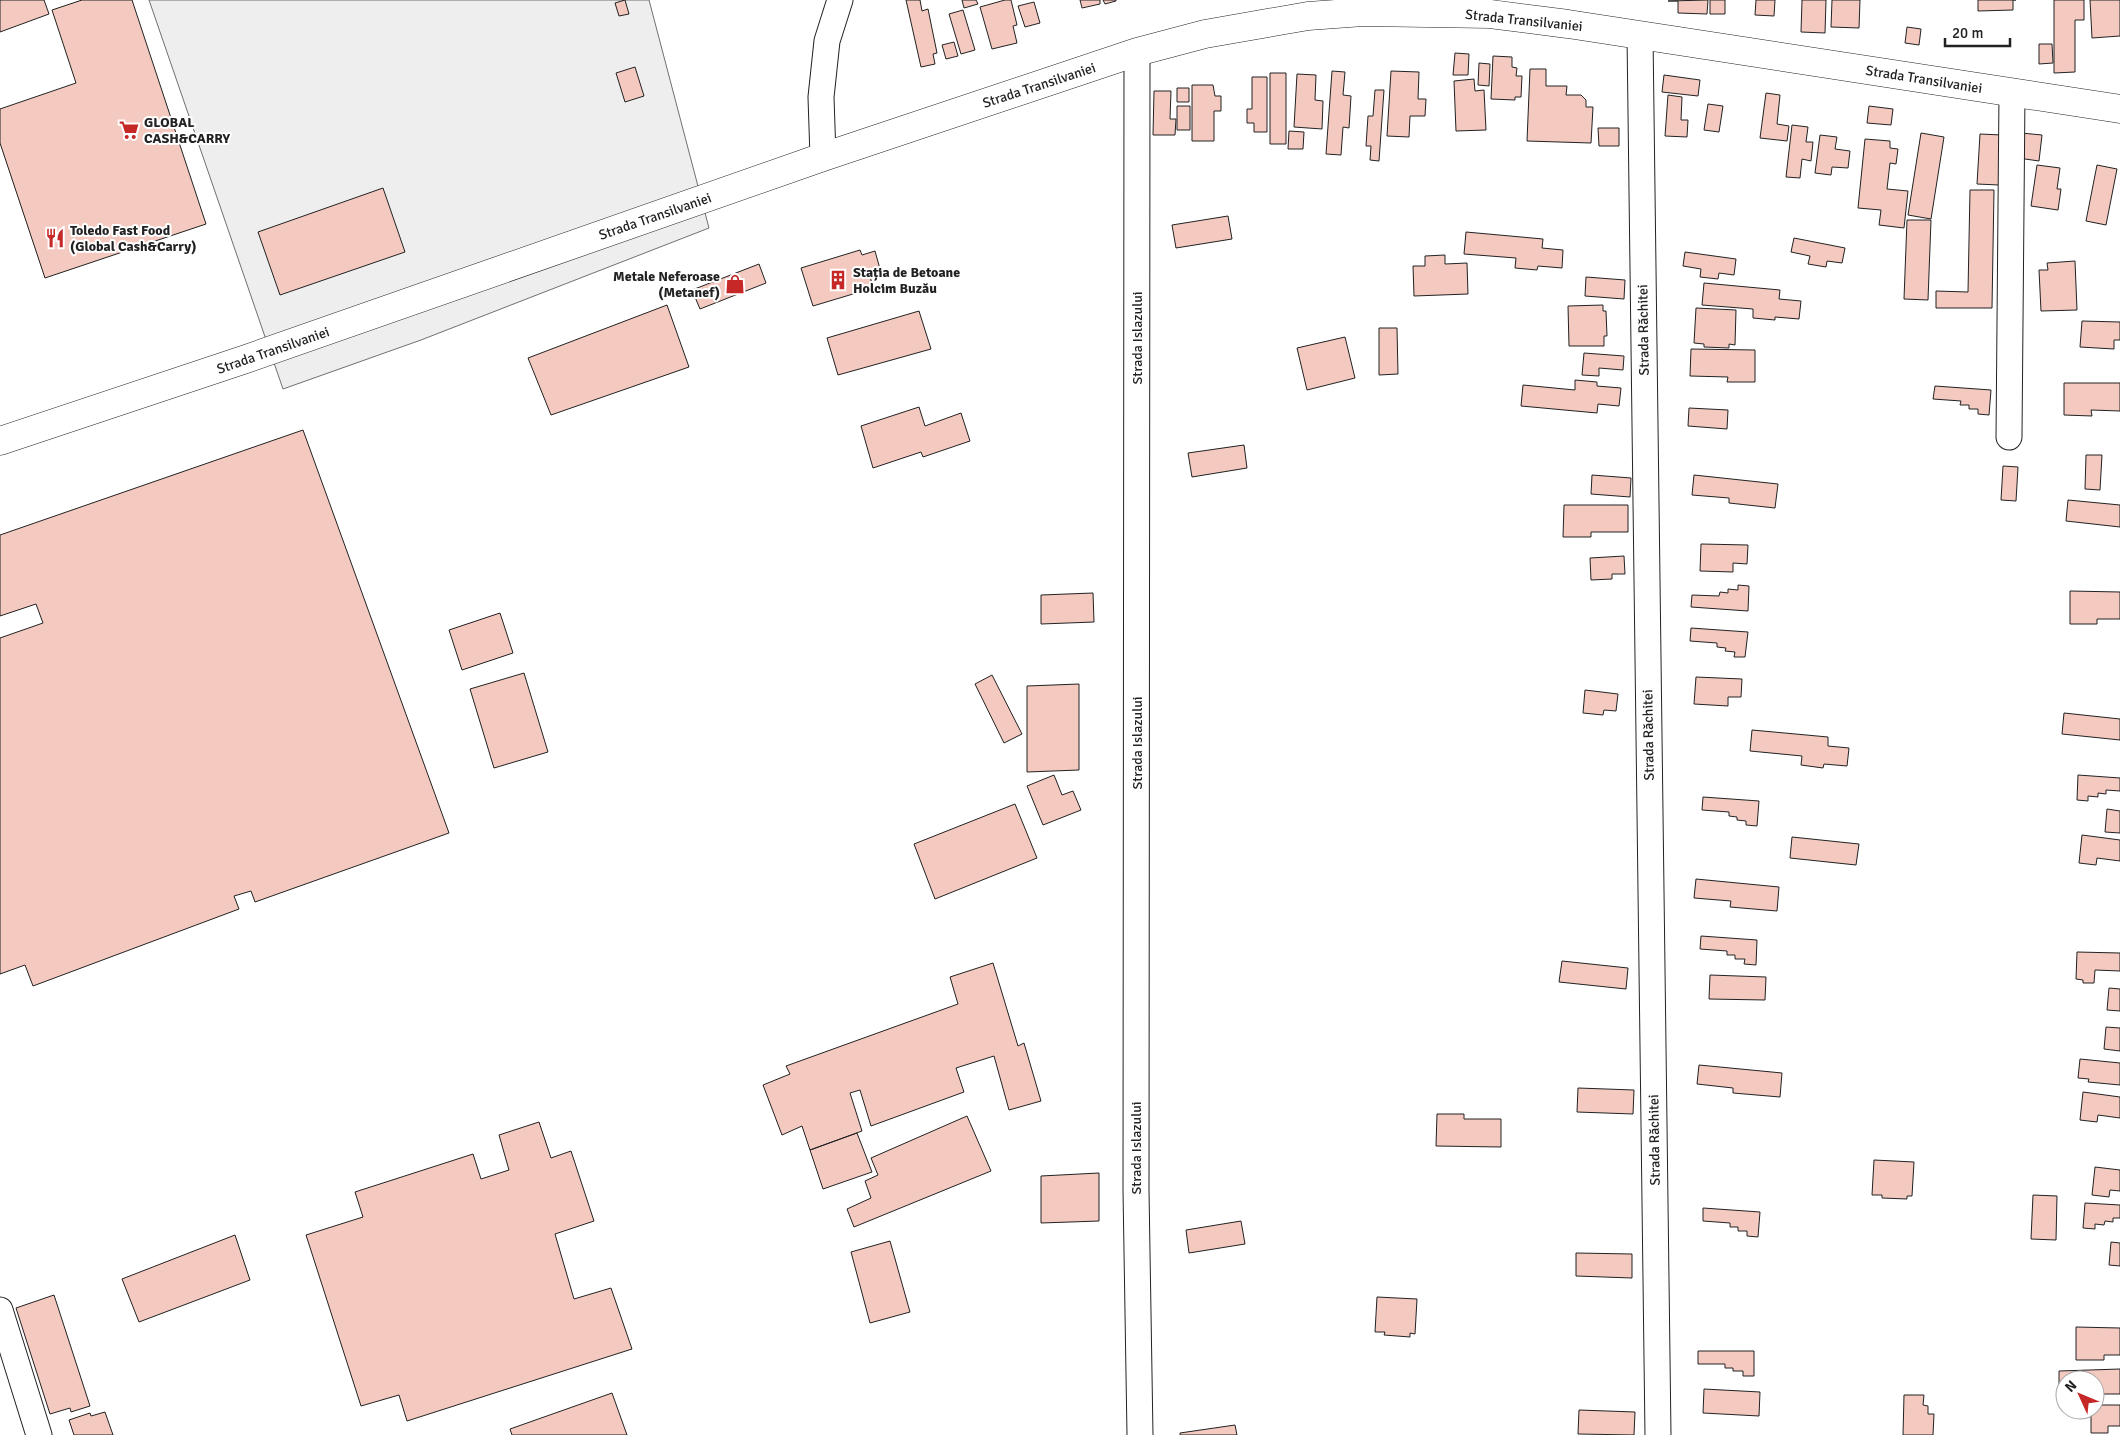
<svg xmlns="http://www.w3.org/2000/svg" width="2120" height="1435" font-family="Signika,sans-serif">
<rect width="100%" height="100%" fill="#fff"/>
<!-- green -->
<path fill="#eee" stroke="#6f6f6f" d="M 149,0 L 649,0 L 709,228 L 421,340 L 283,389 Z"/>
<!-- building -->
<path fill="#f3c9c0" stroke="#222" d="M 0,0 L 44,0 L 49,14 L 0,32 Z
M 82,0 L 132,0 L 206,224 L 45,278 L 0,143 L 0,109 L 76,83 L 52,10 Z
M 625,0 L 629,14 L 619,16 L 615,3 Z
M 906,0 L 920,0 L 922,11 L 928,9 L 937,53 L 933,54 L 935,64 L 921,67 Z
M 962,0 L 976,0 L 978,4 L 964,8 Z
M 1005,0 L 1011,0 L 1017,25 L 1013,26 L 1017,43 L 992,49 L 980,7 Z
M 1080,0 L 1100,0 L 1100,4 L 1082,8 Z
M 1103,0 L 1116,0 L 1116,1 L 1105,4 Z
M 1708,0 L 1707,14 L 1678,13 L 1678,1 L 1668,1 Z
M 1710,0 L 1725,0 L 1725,14 L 1710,14 Z
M 1756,0 L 1775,0 L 1774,16 L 1755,15 Z
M 1802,0 L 1826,0 L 1825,33 L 1801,32 Z
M 1832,0 L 1860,0 L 1859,28 L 1831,27 Z
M 1978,0 L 2016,0 L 2013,0 L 2013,10 L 1978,11 Z
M 2054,0 L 2084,0 L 2084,20 L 2075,20 L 2075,72 L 2054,73 Z
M 2090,0 L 2120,0 L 2120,36 L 2092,38 Z
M 1034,2 L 1040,23 L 1025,27 L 1018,6 Z
M 963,10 L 975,50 L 961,54 L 949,14 Z
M 1907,27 L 1921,29 L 1919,45 L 1905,43 Z
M 954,42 L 958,56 L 946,59 L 942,45 Z
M 2039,44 L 2052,44 L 2053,63 L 2039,64 Z
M 1455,53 L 1469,54 L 1468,75 L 1453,75 Z
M 1493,56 L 1512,57 L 1512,67 L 1517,68 L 1516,76 L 1522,76 L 1521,97 L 1515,97 L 1515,100 L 1491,99 Z
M 1479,63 L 1490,64 L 1489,86 L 1478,85 Z
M 635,67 L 644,96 L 625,102 L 616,73 Z
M 1530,69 L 1546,69 L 1546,86 L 1567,86 L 1566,95 L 1581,95 L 1586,100 L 1586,107 L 1593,107 L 1591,143 L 1527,141 Z
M 1332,71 L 1345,72 L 1343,95 L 1351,96 L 1349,128 L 1343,127 L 1341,155 L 1326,154 Z
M 1391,71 L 1419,72 L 1418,99 L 1426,99 L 1425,116 L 1410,116 L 1409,137 L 1387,136 Z
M 1270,73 L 1286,73 L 1286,144 L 1270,144 Z
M 1297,74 L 1316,75 L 1315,100 L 1323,101 L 1322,129 L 1294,127 Z
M 1664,75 L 1700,80 L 1698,96 L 1662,92 Z
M 1252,77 L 1267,77 L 1267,132 L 1254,132 L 1254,123 L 1247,123 L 1247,109 L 1252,109 Z
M 1474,79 L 1475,91 L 1484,90 L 1486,130 L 1456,131 L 1454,81 Z
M 1192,85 L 1213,85 L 1215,96 L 1221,96 L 1221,111 L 1214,111 L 1214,141 L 1192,141 Z
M 1177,88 L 1189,88 L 1189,102 L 1177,102 Z
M 1375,90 L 1384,90 L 1379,161 L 1370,160 L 1371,146 L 1366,146 L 1368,116 L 1373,116 Z
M 1154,91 L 1171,91 L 1170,119 L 1176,119 L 1175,135 L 1153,135 Z
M 1766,93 L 1780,95 L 1777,124 L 1789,126 L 1787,141 L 1760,138 Z
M 1668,95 L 1682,97 L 1681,120 L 1688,120 L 1687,137 L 1665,136 Z
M 1708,104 L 1723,106 L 1719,132 L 1704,130 Z
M 1177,106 L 1190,106 L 1190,130 L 1177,130 Z
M 1869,106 L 1893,109 L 1891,125 L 1867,123 Z
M 1792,125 L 1808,127 L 1806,142 L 1813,142 L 1811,161 L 1802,159 L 1800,178 L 1786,177 Z
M 1598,128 L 1619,128 L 1619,146 L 1599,146 Z
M 1289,131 L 1304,132 L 1303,149 L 1288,149 Z
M 1921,133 L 1944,137 L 1931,219 L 1908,215 Z
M 2021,133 L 2042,135 L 2039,161 L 2018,158 Z
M 1980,134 L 2002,135 L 1999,185 L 1977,184 Z
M 1820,135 L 1837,137 L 1835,149 L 1850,151 L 1848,168 L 1832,167 L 1831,175 L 1815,173 Z
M 1865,139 L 1890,141 L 1890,148 L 1898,149 L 1896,164 L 1890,163 L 1887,189 L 1908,191 L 1904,228 L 1879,225 L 1881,210 L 1858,208 Z
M 2037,165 L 2060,168 L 2057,189 L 2061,189 L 2058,210 L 2031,206 Z
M 2097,165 L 2117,169 L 2106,225 L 2086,221 Z
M 383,188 L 405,252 L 280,295 L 258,232 Z
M 1970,190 L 1994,190 L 1992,308 L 1936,308 L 1936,291 L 1968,292 Z
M 1228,216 L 1232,239 L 1176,248 L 1172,225 Z
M 1907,220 L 1931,220 L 1928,300 L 1904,299 Z
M 1466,232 L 1543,239 L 1542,248 L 1563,250 L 1562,268 L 1538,266 L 1537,270 L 1515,268 L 1516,258 L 1464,254 Z
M 1794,238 L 1845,248 L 1842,263 L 1827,261 L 1826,267 L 1808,264 L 1810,256 L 1791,252 Z
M 860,250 L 862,255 L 875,251 L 880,269 L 869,272 L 873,288 L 813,306 L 801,268 Z
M 1685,252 L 1736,259 L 1734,275 L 1719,273 L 1718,279 L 1700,277 L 1701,269 L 1683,266 Z
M 1445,255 L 1445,264 L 1467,263 L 1468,294 L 1414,296 L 1413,266 L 1425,266 L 1425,256 Z
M 2075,261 L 2077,310 L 2041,311 L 2039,270 L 2048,270 L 2047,263 Z
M 759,264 L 766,283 L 700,309 L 692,290 Z
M 1586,277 L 1625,280 L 1624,299 L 1585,296 Z
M 1704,283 L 1780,290 L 1779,299 L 1801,301 L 1799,319 L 1775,317 L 1775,320 L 1753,318 L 1753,309 L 1702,305 Z
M 667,305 L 689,367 L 551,415 L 528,358 Z
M 1603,305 L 1603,311 L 1606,311 L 1607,336 L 1604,336 L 1604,346 L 1569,346 L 1568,306 Z
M 1696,308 L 1736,310 L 1735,345 L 1729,344 L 1729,348 L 1704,347 L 1704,344 L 1694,343 Z
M 919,311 L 931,349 L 838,375 L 827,338 Z
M 2082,321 L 2120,322 L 2120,340 L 2114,340 L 2114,349 L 2080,347 Z
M 1379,328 L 1397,328 L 1398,374 L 1379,375 Z
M 1345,337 L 1355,378 L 1307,390 L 1297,348 Z
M 1691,349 L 1755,350 L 1755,382 L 1727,382 L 1728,377 L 1690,376 Z
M 1584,353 L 1624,356 L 1623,370 L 1599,368 L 1599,376 L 1582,375 Z
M 1575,380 L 1597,382 L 1597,386 L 1621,388 L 1619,406 L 1598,404 L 1597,413 L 1521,406 L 1523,385 L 1575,390 Z
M 2064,383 L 2120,383 L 2120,411 L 2091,410 L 2092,416 L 2064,415 Z
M 1935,386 L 1991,390 L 1989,415 L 1978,414 L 1978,409 L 1969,409 L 1969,405 L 1960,405 L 1961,401 L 1933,399 Z
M 919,407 L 925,426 L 961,413 L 970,441 L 923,457 L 921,452 L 873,468 L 861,426 Z
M 1689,408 L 1728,410 L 1727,429 L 1688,426 Z
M 303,430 L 449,833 L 255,902 L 251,891 L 234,896 L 239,909 L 33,986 L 25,965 L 0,974 L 0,638 L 43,623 L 36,604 L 0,616 L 0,535 Z
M 1244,445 L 1247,468 L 1192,477 L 1188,453 Z
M 2086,455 L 2102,455 L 2100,490 L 2085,489 Z
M 2003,466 L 2018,467 L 2016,501 L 2001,500 Z
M 1592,475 L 1631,478 L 1630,497 L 1591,494 Z
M 1694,475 L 1778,484 L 1775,508 L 1729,503 L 1729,498 L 1692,495 Z
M 2068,500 L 2120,505 L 2120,527 L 2066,521 Z
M 1564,505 L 1628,505 L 1628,532 L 1591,532 L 1591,537 L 1563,537 Z
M 1701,544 L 1748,545 L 1747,564 L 1733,563 L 1733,572 L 1700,571 Z
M 1624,556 L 1625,574 L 1612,574 L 1612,579 L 1591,580 L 1590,558 Z
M 1738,585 L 1749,586 L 1748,611 L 1691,607 L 1692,595 L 1719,596 L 1720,592 L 1728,593 L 1728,589 L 1738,590 Z
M 2070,591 L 2120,592 L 2120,619 L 2097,619 L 2097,624 L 2070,624 Z
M 1093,593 L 1094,622 L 1041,624 L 1041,595 Z
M 500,613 L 513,653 L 462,670 L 449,630 Z
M 1691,628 L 1748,632 L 1745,657 L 1734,657 L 1735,652 L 1725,651 L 1726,648 L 1717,647 L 1717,643 L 1690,641 Z
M 524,673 L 548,752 L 494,768 L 470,689 Z
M 992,675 L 1022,734 L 1004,743 L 975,684 Z
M 1696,677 L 1742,679 L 1741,697 L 1728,697 L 1728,706 L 1694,704 Z
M 1079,684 L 1079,770 L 1027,772 L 1027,686 Z
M 1585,690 L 1618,694 L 1616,711 L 1604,710 L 1603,715 L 1583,713 Z
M 2064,713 L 2120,719 L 2120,740 L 2062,734 Z
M 1752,730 L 1828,737 L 1828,746 L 1849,748 L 1847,766 L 1824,764 L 1823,768 L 1801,765 L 1802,756 L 1750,751 Z
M 1054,775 L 1062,795 L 1073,791 L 1081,810 L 1043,825 L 1027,786 Z
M 2078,775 L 2120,778 L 2120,791 L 2106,790 L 2106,794 L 2098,793 L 2098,797 L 2088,796 L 2088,801 L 2077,800 Z
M 1703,797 L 1759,801 L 1757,826 L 1746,825 L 1746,821 L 1737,820 L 1737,817 L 1729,816 L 1729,812 L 1702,810 Z
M 1015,804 L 1037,858 L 935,899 L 914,844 Z
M 2107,809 L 2120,811 L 2120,833 L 2105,832 Z
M 2082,835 L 2120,840 L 2120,861 L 2097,858 L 2096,865 L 2079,863 Z
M 1792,837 L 1859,844 L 1856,865 L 1790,858 Z
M 1696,879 L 1779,887 L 1777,911 L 1730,907 L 1731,901 L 1694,898 Z
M 1701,936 L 1757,940 L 1756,965 L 1744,964 L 1745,959 L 1735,959 L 1735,955 L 1727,955 L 1727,951 L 1700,949 Z
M 2077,952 L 2120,953 L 2120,971 L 2095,970 L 2094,983 L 2083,983 L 2083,980 L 2076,979 Z
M 1562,961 L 1628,968 L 1626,989 L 1559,982 Z
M 993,963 L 1018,1046 L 1024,1043 L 1041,1101 L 1009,1110 L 994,1056 L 956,1068 L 964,1092 L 871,1126 L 860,1090 L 850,1093 L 862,1131 L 810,1150 L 802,1126 L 782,1135 L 763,1085 L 790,1074 L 786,1066 L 958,1004 L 950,977 Z
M 1710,975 L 1766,977 L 1765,1000 L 1709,999 Z
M 2109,988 L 2120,989 L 2120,1011 L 2107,1010 Z
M 2106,1027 L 2120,1028 L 2120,1051 L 2104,1049 Z
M 2080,1059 L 2120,1063 L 2120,1085 L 2088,1082 L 2089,1079 L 2078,1078 Z
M 1699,1065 L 1782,1073 L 1780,1097 L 1733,1093 L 1733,1088 L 1697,1084 Z
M 1578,1088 L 1634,1090 L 1633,1114 L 1577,1112 Z
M 2083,1092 L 2120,1097 L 2120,1118 L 2098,1115 L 2097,1122 L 2080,1120 Z
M 1437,1114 L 1464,1114 L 1464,1119 L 1501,1119 L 1501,1147 L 1436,1146 Z
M 967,1116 L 991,1171 L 854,1227 L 847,1209 L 871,1198 L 865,1181 L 878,1175 L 871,1158 Z
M 539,1122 L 551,1158 L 571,1151 L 594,1221 L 555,1234 L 574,1299 L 611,1288 L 632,1349 L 407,1421 L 399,1395 L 361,1406 L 306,1235 L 363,1217 L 355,1192 L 473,1154 L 481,1179 L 509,1170 L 499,1135 Z
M 857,1133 L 872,1172 L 823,1189 L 810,1150 Z
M 1874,1160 L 1914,1162 L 1912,1196 L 1907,1196 L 1907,1199 L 1882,1198 L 1882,1195 L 1872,1195 Z
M 2095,1167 L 2120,1170 L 2120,1191 L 2110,1190 L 2109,1197 L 2092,1195 Z
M 1099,1173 L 1099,1221 L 1041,1223 L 1041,1176 Z
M 2033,1195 L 2057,1196 L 2056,1240 L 2031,1239 Z
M 2085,1203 L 2120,1205 L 2120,1218 L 2113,1218 L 2113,1222 L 2105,1221 L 2104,1225 L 2095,1224 L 2095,1229 L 2083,1228 Z
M 1703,1208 L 1760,1212 L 1758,1237 L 1747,1236 L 1747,1231 L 1738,1231 L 1738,1227 L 1730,1227 L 1730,1223 L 1703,1221 Z
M 1241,1221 L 1245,1244 L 1189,1253 L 1186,1230 Z
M 235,1235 L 250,1280 L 139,1322 L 122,1279 Z
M 890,1241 L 910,1312 L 870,1323 L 851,1252 Z
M 2111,1242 L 2120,1243 L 2120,1266 L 2109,1265 Z
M 1576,1253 L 1632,1254 L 1632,1278 L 1576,1276 Z
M 54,1295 L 90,1406 L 71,1412 L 70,1408 L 50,1414 L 16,1308 Z
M 1377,1297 L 1417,1299 L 1415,1334 L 1410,1333 L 1410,1337 L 1384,1335 L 1385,1332 L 1375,1332 Z
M 2076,1327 L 2120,1328 L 2120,1355 L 2104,1355 L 2104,1360 L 2076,1360 Z
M 1698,1351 L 1754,1351 L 1754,1376 L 1743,1376 L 1743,1371 L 1733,1371 L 1733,1368 L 1725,1368 L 1725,1364 L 1698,1364 Z
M 2120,1369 L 2120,1394 L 2096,1394 L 2095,1380 L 2065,1380 L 2065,1390 L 2059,1390 L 2059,1371 Z
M 1704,1389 L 1760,1392 L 1759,1416 L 1703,1413 Z
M 612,1393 L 627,1435 L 512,1435 L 510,1429 Z
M 1904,1395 L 1924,1395 L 1923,1405 L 1928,1406 L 1928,1414 L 1934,1414 L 1933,1435 L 1903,1435 Z
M 2095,1405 L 2120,1405 L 2120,1426 L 2108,1426 L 2108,1433 L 2091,1433 L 2091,1410 L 2095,1410 Z
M 1579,1410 L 1635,1412 L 1634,1435 L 1578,1434 Z
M 105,1412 L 113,1435 L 74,1435 L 69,1420 L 90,1413 L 91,1416 Z
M 1235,1425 L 1237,1435 L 1180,1435 L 1180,1433 Z"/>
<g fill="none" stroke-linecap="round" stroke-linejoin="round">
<defs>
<path id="minor" d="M 1640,35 L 1658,1435
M 1137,52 L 1136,1190 L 1140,1435
M 823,157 L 821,97 L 827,41 L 840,0
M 2009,437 L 2012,93
M 0,1310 L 39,1435"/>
<path id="major" d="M 0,441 L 246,359 L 823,157 L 1137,52 L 1205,34 L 1308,16 L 1363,12 L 1490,14 L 1568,24 L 2120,109"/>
</defs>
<!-- minor casing -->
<use href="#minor" stroke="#222" stroke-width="27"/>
<!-- major casing -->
<use href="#major" stroke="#222" stroke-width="29"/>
<!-- minor -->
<use href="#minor" stroke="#fff" stroke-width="25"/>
<!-- major -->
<use href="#major" stroke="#fff" stroke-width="28"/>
</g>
<!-- icons -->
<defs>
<symbol id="supermarket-bare" viewBox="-9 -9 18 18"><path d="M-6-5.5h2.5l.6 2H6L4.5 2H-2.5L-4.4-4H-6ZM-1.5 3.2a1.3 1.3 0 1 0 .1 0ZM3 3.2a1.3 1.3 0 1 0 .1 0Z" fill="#c62828" stroke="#fff" stroke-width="2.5" paint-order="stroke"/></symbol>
<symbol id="restaurant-bare" viewBox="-9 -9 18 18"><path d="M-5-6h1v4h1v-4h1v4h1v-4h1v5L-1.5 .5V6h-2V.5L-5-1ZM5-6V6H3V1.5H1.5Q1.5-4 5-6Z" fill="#c62828" stroke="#fff" stroke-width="2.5" paint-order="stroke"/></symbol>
<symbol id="building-bare" viewBox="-9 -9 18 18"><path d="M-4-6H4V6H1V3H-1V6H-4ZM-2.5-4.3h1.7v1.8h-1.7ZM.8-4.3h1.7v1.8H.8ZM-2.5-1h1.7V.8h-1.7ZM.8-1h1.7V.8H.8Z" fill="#c62828" stroke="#fff" stroke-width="2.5" paint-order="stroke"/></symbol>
<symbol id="shop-bare" viewBox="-9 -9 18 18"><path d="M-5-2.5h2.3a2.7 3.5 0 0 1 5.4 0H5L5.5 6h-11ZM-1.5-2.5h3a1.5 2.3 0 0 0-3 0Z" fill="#c62828" stroke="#fff" stroke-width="2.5" paint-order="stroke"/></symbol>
</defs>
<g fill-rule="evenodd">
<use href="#supermarket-bare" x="115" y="116" width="28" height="28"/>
<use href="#restaurant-bare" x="41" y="224" width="28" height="28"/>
<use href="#building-bare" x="824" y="266" width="28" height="28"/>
<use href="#shop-bare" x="721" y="270" width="28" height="28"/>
</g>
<g text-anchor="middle" stroke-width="4" stroke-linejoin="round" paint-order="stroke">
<!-- street labels -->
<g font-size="14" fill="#222" stroke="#fff">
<text transform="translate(1524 20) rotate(6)" y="5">Strada Transilvaniei</text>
<text transform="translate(1924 79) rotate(9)" y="5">Strada Transilvaniei</text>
<text transform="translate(1039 85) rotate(-18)" y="5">Strada Transilvaniei</text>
<text transform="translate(655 216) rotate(-19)" y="5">Strada Transilvaniei</text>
<text transform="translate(1643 330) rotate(-91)" y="5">Strada Răchitei</text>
<text transform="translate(1137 338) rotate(-90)" y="5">Strada Islazului</text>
<text transform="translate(273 350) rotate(-19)" y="5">Strada Transilvaniei</text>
<text transform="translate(1648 735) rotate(-91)" y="5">Strada Răchitei</text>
<text transform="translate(1137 743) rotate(-90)" y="5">Strada Islazului</text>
<text transform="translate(1654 1140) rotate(-91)" y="5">Strada Răchitei</text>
<text transform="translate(1136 1148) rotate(-90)" y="5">Strada Islazului</text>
</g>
<!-- poi labels -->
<g font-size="14" font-weight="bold" fill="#222" stroke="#fff" text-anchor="start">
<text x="144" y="127">GLOBAL<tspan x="144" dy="16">CASH&amp;CARRY</tspan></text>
<text x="70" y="235">Toledo Fast Food<tspan x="70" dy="16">(Global Cash&amp;Carry)</tspan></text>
<text x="853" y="277">Stația de Betoane<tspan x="853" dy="16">Holcim Buzău</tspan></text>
<text x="720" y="281" text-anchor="end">Metale Neferoase<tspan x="720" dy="16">(Metanef)</tspan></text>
</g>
</g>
<!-- north arrow -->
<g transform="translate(2080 1395) rotate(314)"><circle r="24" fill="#ffffff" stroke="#a7a7a7"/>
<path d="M0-4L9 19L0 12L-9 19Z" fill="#c62828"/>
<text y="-8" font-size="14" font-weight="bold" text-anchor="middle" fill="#222222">N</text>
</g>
<!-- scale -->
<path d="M1945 38v8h65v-8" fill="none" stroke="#222222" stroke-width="2.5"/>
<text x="1952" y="38" font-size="15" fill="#222222" stroke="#ffffff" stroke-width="4" paint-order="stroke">20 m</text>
</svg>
